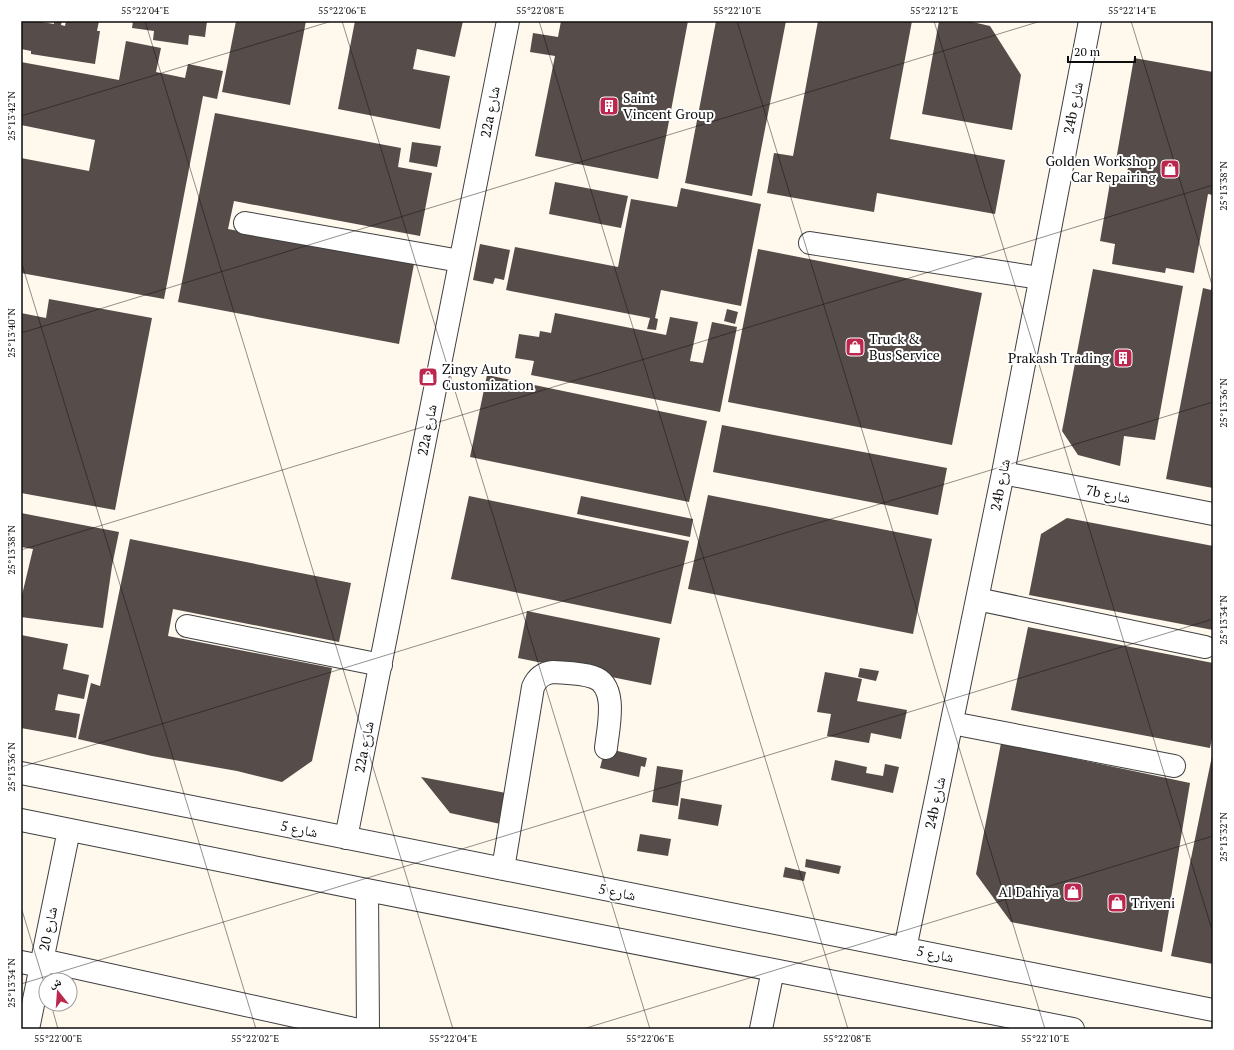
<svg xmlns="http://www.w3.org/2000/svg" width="1234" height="1050" font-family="'PT Serif','Noto Naskh Arabic',serif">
<rect width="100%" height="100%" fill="#fff8ed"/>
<!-- building -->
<path fill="#564c4a" d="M 21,21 L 36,21 L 54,24 L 54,21 L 62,21 L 61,25 L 65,26 L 66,21 L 99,21 L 97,31 L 100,31 L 95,64 L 31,54 L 31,51 L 21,49 Z
M 133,21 L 207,21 L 205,37 L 189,35 L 188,45 L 153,40 L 154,31 L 132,28 Z
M 236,21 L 306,21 L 290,105 L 222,92 Z
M 355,21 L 463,21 L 455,57 L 417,49 L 413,69 L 450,76 L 440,129 L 338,109 Z
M 561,21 L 688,21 L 658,179 L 535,156 L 555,56 L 530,52 L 533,33 L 558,37 Z
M 716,21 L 786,21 L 752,196 L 685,183 Z
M 818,21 L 912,21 L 890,139 L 1005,160 L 995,214 L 877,193 L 874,212 L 767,193 L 774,153 L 793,156 Z
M 939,21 L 968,21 L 990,26 L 1021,75 L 1012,130 L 922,114 Z
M 126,41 L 161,48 L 156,72 L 185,78 L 188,64 L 223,71 L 217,99 L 203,96 L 164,299 L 21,273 L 21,158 L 89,171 L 95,140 L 21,125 L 21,62 L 119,80 Z
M 1134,58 L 1213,72 L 1213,195 L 1208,194 L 1194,273 L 1166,268 L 1165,273 L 1112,264 L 1115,244 L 1100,241 L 1111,177 L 1126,179 L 1129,162 L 1116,160 Z
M 215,113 L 401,148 L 398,167 L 432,173 L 420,236 L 234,201 L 228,229 L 414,264 L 399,344 L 178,302 Z
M 412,142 L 441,146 L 437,167 L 409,162 Z
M 555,182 L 628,196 L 621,228 L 549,214 Z
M 681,188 L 761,204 L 741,306 L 661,290 L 655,318 L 658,319 L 656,330 L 647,329 L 650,318 L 506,290 L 515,247 L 618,267 L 631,199 L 677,207 Z
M 480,244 L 510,250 L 504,280 L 495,278 L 493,284 L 473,280 Z
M 758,249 L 982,293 L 952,445 L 728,402 Z
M 1093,269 L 1183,286 L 1155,440 L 1124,436 L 1120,466 L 1078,455 L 1062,431 Z
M 1212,284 L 1213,284 L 1213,488 L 1166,479 L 1203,288 L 1211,290 Z
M 49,299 L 152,318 L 115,510 L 21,493 L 21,313 L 46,318 Z
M 727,309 L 738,312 L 735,324 L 724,321 Z
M 555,313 L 666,335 L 670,317 L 698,322 L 690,361 L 703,363 L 712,322 L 737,327 L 720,412 L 531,375 L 534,361 L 515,358 L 519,334 L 539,337 L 540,331 L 551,333 Z
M 487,375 L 707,421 L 689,502 L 470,457 Z
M 722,425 L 947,468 L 938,515 L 713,472 Z
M 708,495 L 932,539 L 913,634 L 688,589 Z
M 469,496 L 689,541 L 671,624 L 451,579 Z
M 581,496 L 693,519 L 690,537 L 577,514 Z
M 21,513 L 119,532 L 112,566 L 103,628 L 21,617 L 22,595 L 33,549 L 21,547 Z
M 1067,518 L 1213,546 L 1213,630 L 1029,595 L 1041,534 Z
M 130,539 L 351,583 L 339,642 L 173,609 L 168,636 L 332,668 L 312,761 L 282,782 L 237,771 L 152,756 L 78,739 L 91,683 L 100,686 Z
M 527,611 L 660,638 L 651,685 L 518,658 Z
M 1028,627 L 1213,663 L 1213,733 L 1210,748 L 1011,710 Z
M 21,635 L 68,644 L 63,669 L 89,675 L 84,699 L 58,694 L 55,710 L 80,714 L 76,738 L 21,728 Z
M 860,668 L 879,671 L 876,681 L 858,677 Z
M 825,672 L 862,679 L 857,701 L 907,710 L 901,739 L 871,733 L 869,743 L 827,736 L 831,714 L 817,712 Z
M 1001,743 L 1190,783 L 1162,952 L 1011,922 L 976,874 Z
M 605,748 L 647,758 L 645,767 L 641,766 L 639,777 L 600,768 Z
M 1212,756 L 1213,756 L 1213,964 L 1171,956 Z
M 835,760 L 867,767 L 866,773 L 883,776 L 885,764 L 899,767 L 893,793 L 831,780 Z
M 657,766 L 683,770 L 678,806 L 652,802 Z
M 421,777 L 512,794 L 505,825 L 450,813 Z
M 681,798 L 722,805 L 718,826 L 678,819 Z
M 640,834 L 671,839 L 668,856 L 637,851 Z
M 806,859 L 841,866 L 839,874 L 805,867 Z
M 785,867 L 806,872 L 804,881 L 783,877 Z"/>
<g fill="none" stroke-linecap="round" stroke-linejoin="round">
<defs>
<path id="minor" d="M 245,223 L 460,261
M 810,243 L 1040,278
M 1003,473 L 1213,514
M 977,599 L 1205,647
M 187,626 L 381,665
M 952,723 L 1174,766
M 21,773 L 1213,1010
M 21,820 L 367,890 L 1073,1029
M 346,838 L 508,21
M 503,869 L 533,687 C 537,678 543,673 553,672 C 565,673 581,673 593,677 C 619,685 608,728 606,748
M 367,890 L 368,1029
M 905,949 L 1003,473 L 1090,21
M 42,960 L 354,1029
M 21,962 L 41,966
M 28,1029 L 69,830
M 761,1029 L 773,970"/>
</defs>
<!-- minor casing -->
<use href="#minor" stroke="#404040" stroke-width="24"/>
<!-- minor -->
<use href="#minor" stroke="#fff" stroke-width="22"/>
</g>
<!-- ticks -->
<path fill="none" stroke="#0d0d0d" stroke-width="1" stroke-opacity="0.45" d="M 145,21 L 453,1029M 342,21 L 650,1029M 539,21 L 848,1029M 737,21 L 1045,1029M 934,21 L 1213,933M 1131,21 L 1213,288M 21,116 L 332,21M 21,261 L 256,1029M 21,333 L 1041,21M 21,550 L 1213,185M 21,767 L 1213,402M 21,907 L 46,989M 21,984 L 1213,619M 51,1004 L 58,1029M 583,1029 L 1213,836"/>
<!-- icons -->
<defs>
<symbol id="building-square" viewBox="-11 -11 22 22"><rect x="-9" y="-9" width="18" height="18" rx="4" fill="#bc274e" stroke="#fff"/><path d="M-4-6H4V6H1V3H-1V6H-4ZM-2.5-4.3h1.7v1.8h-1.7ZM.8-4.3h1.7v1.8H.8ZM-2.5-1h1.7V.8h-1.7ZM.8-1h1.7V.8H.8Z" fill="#fff"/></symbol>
<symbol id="shop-square" viewBox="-11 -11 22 22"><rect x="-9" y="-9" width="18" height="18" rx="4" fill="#bc274e" stroke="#fff"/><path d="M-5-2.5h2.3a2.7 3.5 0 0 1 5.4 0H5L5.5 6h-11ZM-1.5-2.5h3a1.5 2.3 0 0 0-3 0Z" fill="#fff"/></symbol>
</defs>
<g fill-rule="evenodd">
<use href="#building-square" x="598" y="95" width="22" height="22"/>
<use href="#shop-square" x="1159" y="158" width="22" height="22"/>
<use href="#shop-square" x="844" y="336" width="22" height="22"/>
<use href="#building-square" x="1112" y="347" width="22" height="22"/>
<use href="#shop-square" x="417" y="366" width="22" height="22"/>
<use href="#shop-square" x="1062" y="881" width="22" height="22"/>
<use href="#shop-square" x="1106" y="892" width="22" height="22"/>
</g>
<g text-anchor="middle" stroke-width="4" stroke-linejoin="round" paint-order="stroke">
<!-- poi labels -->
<g font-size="14" fill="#0d0d0d" stroke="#fff" text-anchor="start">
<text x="623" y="103">Saint<tspan x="623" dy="16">Vincent Group</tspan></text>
<text x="1156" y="166" text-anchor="end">Golden Workshop<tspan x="1156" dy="16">Car Repairing</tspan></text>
<text x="869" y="344">Truck &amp;<tspan x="869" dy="16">Bus Service</tspan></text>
<text x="1109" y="363" text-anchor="end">Prakash Trading</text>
<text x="442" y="374">Zingy Auto<tspan x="442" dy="16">Customization</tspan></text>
<text x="1059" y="897" text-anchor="end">Al Dahiya</text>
<text x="1131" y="908">Triveni</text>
</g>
<!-- street labels -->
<g font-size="14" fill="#0d0d0d" stroke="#fff">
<text transform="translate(1073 108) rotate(-79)" y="5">24b شارع</text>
<text transform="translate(490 112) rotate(-79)" y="5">22a شارع</text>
<text transform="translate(427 430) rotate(-79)" y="5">22a شارع</text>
<text transform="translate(1000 485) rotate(-79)" y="5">24b شارع</text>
<text transform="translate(1108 494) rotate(11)" y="5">7b شارع</text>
<text transform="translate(364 747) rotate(-79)" y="5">22a شارع</text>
<text transform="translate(935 803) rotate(-78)" y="5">24b شارع</text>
<text transform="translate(299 829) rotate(11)" y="5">شارع 5</text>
<text transform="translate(617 892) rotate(11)" y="5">شارع 5</text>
<text transform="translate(48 929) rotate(-79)" y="5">شارع 20</text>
<text transform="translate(935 954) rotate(11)" y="5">شارع 5</text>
</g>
</g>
<!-- border -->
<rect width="1234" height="1050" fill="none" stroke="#ffffff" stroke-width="44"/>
<!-- north arrow -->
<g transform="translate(58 992) rotate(343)"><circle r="19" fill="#ffffff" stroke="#9e9e9e"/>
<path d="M0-3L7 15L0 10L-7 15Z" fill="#bc274e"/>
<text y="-6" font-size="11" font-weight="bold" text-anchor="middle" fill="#0d0d0d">ش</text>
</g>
<!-- scale -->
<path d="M1068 56v6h67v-6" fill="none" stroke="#0d0d0d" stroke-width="2"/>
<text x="1074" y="56" font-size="12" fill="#0d0d0d" stroke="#ffffff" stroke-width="3" paint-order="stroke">20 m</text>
<rect x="22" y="22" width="1190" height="1006" fill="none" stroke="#0d0d0d" stroke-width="1.5"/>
<g font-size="10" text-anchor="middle" fill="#0d0d0d">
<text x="145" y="14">55°22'04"E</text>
<text x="342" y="14">55°22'06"E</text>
<text x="540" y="14">55°22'08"E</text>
<text x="737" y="14">55°22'10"E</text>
<text x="934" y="14">55°22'12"E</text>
<text x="1132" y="14">55°22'14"E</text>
<text transform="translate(11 116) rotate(-90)" y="4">25°13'42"N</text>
<text transform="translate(1223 186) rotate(-90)" y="4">25°13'38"N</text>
<text transform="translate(11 333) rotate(-90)" y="4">25°13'40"N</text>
<text transform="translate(1223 403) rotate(-90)" y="4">25°13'36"N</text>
<text transform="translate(11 550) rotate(-90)" y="4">25°13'38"N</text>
<text transform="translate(1223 620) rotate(-90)" y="4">25°13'34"N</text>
<text transform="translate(11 767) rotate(-90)" y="4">25°13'36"N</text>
<text transform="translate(1223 837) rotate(-90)" y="4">25°13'32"N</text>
<text transform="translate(11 983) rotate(-90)" y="4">25°13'34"N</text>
<text x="58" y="1042">55°22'00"E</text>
<text x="255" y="1042">55°22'02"E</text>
<text x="453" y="1042">55°22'04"E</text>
<text x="650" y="1042">55°22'06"E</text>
<text x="847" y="1042">55°22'08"E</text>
<text x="1045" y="1042">55°22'10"E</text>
</g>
</svg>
